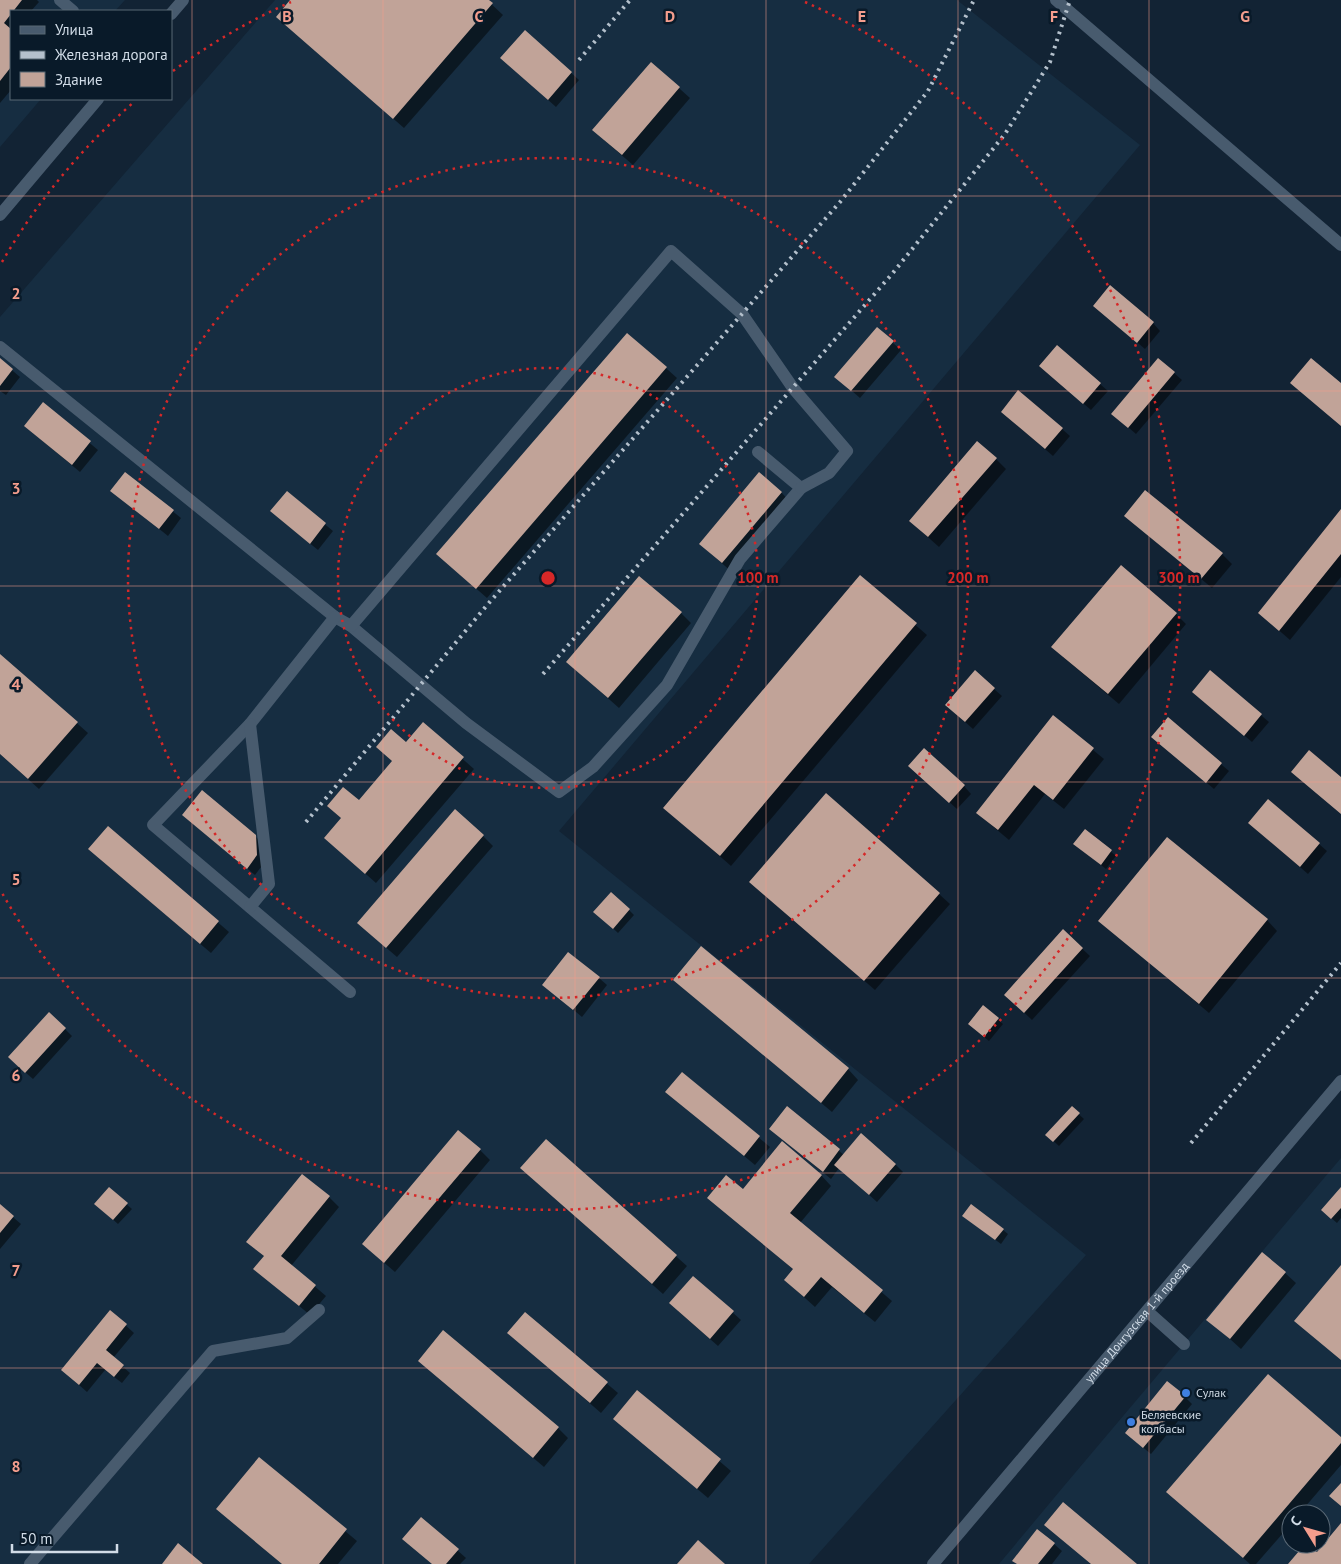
<svg xmlns="http://www.w3.org/2000/svg" width="1341" height="1564" font-family="'PT Sans',sans-serif">
<rect width="100%" height="100%" fill="#122334"/>
<!-- built -->
<path fill="#162d41" fill-rule="evenodd" d="M 0,0 L 125,0 L 115,11 L 11,11 L 11,99 L 41,99 L 0,147 Z
M 275,0 L 957,0 L 1140,145 L 559,831 L 1086,1255 L 809,1564 L 0,1564 L 0,317 Z
M 1341,1158 L 1341,1564 L 999,1564 L 1064,1486 ZM 1291,1514 L 1321,1514 L 1321,1544 L 1291,1544 Z"/>
<!-- shadow -->
<path fill="#0007" d="M 0,0 L 37,0 L 39,2 L 31,11 L 11,11 L 11,90 L 0,103 Z
M 292,0 L 487,0 L 503,15 L 404,128 L 277,17 Z
M 525,31 L 579,80 L 556,107 L 509,65 Z
M 651,63 L 690,98 L 633,165 L 604,140 Z
M 1102,313 L 1153,323 L 1160,331 L 1145,349 Z
M 877,329 L 901,350 L 860,398 L 844,384 Z
M 628,334 L 677,378 L 487,598 L 448,564 Z
M 0,360 L 20,377 L 6,395 L 0,391 Z
M 1048,373 L 1100,384 L 1108,391 L 1091,410 Z
M 1174,373 L 1182,380 L 1136,434 L 1121,421 Z
M 43,404 L 98,450 L 80,472 L 33,433 Z
M 1010,419 L 1062,429 L 1070,436 L 1053,456 Z
M 996,459 L 1006,469 L 939,547 L 921,531 Z
M 125,473 L 181,518 L 168,536 L 112,491 Z
M 781,492 L 791,503 L 733,573 L 700,544 Z
M 287,493 L 333,531 L 318,550 L 280,519 Z
M 1341,511 L 1341,577 L 1290,640 L 1259,613 Z
M 1126,516 L 1222,554 L 1232,564 L 1212,588 Z
M 860,577 L 927,635 L 731,866 L 665,808 Z
M 681,613 L 691,623 L 619,708 L 567,662 Z
M 1176,614 L 1186,624 L 1119,704 L 1063,657 Z
M 0,655 L 88,733 L 39,789 L 0,754 Z
M 1210,672 L 1269,722 L 1252,742 L 1201,699 Z
M 994,689 L 1002,696 L 973,729 L 954,712 Z
M 1053,717 L 1104,759 L 1064,809 L 1045,794 L 1009,840 L 977,813 Z
M 1168,719 L 1229,771 L 1214,789 L 1161,744 Z
M 423,724 L 474,769 L 376,883 L 325,838 L 342,819 L 328,806 L 359,802 L 393,762 L 377,747 L 406,744 Z
M 917,773 L 964,786 L 971,794 L 957,809 Z
M 191,822 L 255,836 L 263,844 L 264,863 L 255,875 Z
M 108,827 L 229,932 L 211,953 L 100,859 Z
M 1085,830 L 1116,856 L 1106,869 L 1080,848 Z
M 1257,830 L 1319,844 L 1327,851 L 1308,874 Z
M 483,836 L 493,846 L 397,957 L 369,933 Z
M 761,892 L 939,894 L 950,904 L 875,990 Z
M 629,910 L 634,915 L 618,933 L 600,916 Z
M 1267,920 L 1277,931 L 1209,1013 L 1100,921 Z
M 1063,931 L 1090,956 L 1032,1020 L 1013,1002 Z
M 599,978 L 607,985 L 582,1017 L 544,985 Z
M 674,980 L 848,1069 L 858,1080 L 832,1112 Z
M 983,1007 L 1003,1024 L 989,1041 L 974,1029 Z
M 65,1029 L 72,1036 L 33,1079 L 17,1065 Z
M 682,1073 L 770,1147 L 755,1165 L 667,1092 Z
M 787,1108 L 844,1155 L 895,1164 L 903,1172 L 877,1202 L 839,1168 L 831,1179 L 770,1129 Z
M 1072,1108 L 1084,1119 L 1059,1146 L 1047,1135 Z
M 546,1141 L 687,1266 L 663,1294 L 532,1178 Z
M 480,1150 L 490,1160 L 395,1272 L 374,1254 Z
M 821,1175 L 831,1186 L 800,1223 L 892,1301 L 875,1322 L 832,1287 L 815,1307 L 785,1280 L 794,1270 L 709,1198 Z
M 109,1189 L 132,1209 L 118,1224 L 101,1209 Z
M 1341,1189 L 1341,1218 L 1337,1223 L 1322,1210 Z
M 329,1197 L 339,1207 L 291,1266 L 326,1296 L 310,1315 L 255,1269 L 265,1257 L 248,1242 Z
M 0,1206 L 21,1224 L 0,1249 Z
M 969,1220 L 1003,1230 L 1008,1234 L 1001,1244 Z
M 1285,1273 L 1296,1283 L 1241,1349 L 1208,1319 Z
M 693,1277 L 741,1320 L 718,1346 L 678,1311 Z
M 111,1312 L 134,1333 L 113,1358 L 130,1373 L 122,1383 L 105,1370 L 87,1392 L 70,1377 Z
M 525,1314 L 618,1393 L 601,1413 L 509,1333 Z
M 419,1361 L 558,1428 L 568,1438 L 544,1467 Z
M 637,1391 L 731,1471 L 708,1498 L 615,1419 Z
M 1185,1397 L 1192,1404 L 1151,1454 L 1134,1440 Z
M 1341,1439 L 1341,1465 L 1299,1514 L 1291,1514 L 1291,1524 L 1256,1564 L 1250,1564 L 1168,1492 Z
M 259,1459 L 357,1541 L 338,1564 L 282,1564 L 218,1509 Z
M 421,1518 L 466,1558 L 460,1564 L 433,1564 Z
M 1054,1544 L 1062,1551 L 1052,1564 L 1017,1564 Z"/>
<!-- building -->
<path fill="#c1a398" d="M 0,0 L 22,0 L 4,23 L 11,29 L 11,67 L 0,81 Z
M 290,0 L 489,0 L 493,3 L 393,119 L 276,17 Z
M 525,30 L 572,72 L 548,100 L 500,58 Z
M 651,62 L 680,87 L 622,155 L 592,130 Z
M 1110,285 L 1154,322 L 1137,343 L 1093,306 Z
M 877,327 L 894,341 L 851,391 L 834,377 Z
M 627,333 L 667,367 L 476,589 L 436,554 Z
M 1057,345 L 1101,383 L 1083,404 L 1039,366 Z
M 0,358 L 13,369 L 0,386 Z
M 1158,358 L 1175,372 L 1128,428 L 1111,414 Z
M 1311,358 L 1341,383 L 1341,426 L 1290,383 Z
M 1018,390 L 1063,428 L 1045,449 L 1001,412 Z
M 43,402 L 91,441 L 72,465 L 24,426 Z
M 977,441 L 997,458 L 928,537 L 909,521 Z
M 125,472 L 174,510 L 159,529 L 110,491 Z
M 759,472 L 782,492 L 722,563 L 699,544 Z
M 1145,490 L 1223,553 L 1201,579 L 1124,516 Z
M 287,491 L 326,523 L 310,544 L 270,511 Z
M 1341,509 L 1341,554 L 1279,631 L 1258,613 Z
M 1121,565 L 1177,613 L 1108,694 L 1051,647 Z
M 860,575 L 917,623 L 720,856 L 663,808 Z
M 639,576 L 682,612 L 608,698 L 566,662 Z
M 0,654 L 78,722 L 28,779 L 0,754 Z
M 975,670 L 995,688 L 965,722 L 945,705 Z
M 1210,670 L 1262,714 L 1244,736 L 1192,692 Z
M 1053,715 L 1094,748 L 1053,800 L 1034,785 L 998,830 L 976,813 Z
M 1168,717 L 1222,763 L 1206,783 L 1151,737 Z
M 423,722 L 464,757 L 365,874 L 324,838 L 341,818 L 327,806 L 343,787 L 359,800 L 392,761 L 376,747 L 391,729 L 406,742 Z
M 924,748 L 965,785 L 949,803 L 908,766 Z
M 1309,750 L 1341,777 L 1341,814 L 1291,772 Z
M 202,790 L 256,835 L 257,855 L 247,869 L 182,815 Z
M 826,793 L 940,893 L 864,981 L 749,882 Z
M 1268,799 L 1320,843 L 1300,867 L 1248,823 Z
M 455,809 L 484,835 L 386,948 L 357,923 Z
M 108,826 L 219,921 L 200,944 L 88,849 Z
M 1085,829 L 1112,850 L 1101,865 L 1073,844 Z
M 1167,837 L 1268,919 L 1199,1004 L 1098,921 Z
M 611,892 L 630,909 L 613,929 L 593,912 Z
M 1063,929 L 1083,948 L 1024,1013 L 1004,995 Z
M 701,946 L 849,1068 L 821,1103 L 673,980 Z
M 568,952 L 600,977 L 573,1010 L 542,985 Z
M 983,1005 L 999,1018 L 984,1037 L 968,1024 Z
M 49,1012 L 66,1028 L 25,1073 L 8,1057 Z
M 682,1072 L 760,1136 L 744,1156 L 665,1092 Z
M 787,1106 L 840,1149 L 823,1172 L 769,1129 Z
M 1072,1106 L 1080,1113 L 1053,1142 L 1045,1135 Z
M 458,1130 L 481,1149 L 384,1263 L 362,1244 Z
M 861,1133 L 896,1164 L 869,1195 L 834,1165 Z
M 546,1139 L 677,1255 L 652,1284 L 520,1168 Z
M 782,1141 L 822,1175 L 790,1213 L 883,1290 L 864,1313 L 821,1277 L 804,1297 L 784,1280 L 793,1269 L 707,1198 L 726,1175 L 743,1189 Z
M 302,1174 L 330,1196 L 281,1256 L 316,1285 L 299,1306 L 253,1269 L 264,1256 L 246,1242 Z
M 109,1187 L 128,1203 L 113,1220 L 94,1204 Z
M 1341,1187 L 1341,1208 L 1331,1219 L 1321,1210 Z
M 0,1204 L 14,1216 L 0,1233 Z
M 971,1204 L 1004,1229 L 995,1240 L 962,1216 Z
M 1262,1252 L 1286,1272 L 1230,1339 L 1206,1320 Z
M 1341,1265 L 1341,1360 L 1294,1321 Z
M 693,1276 L 734,1311 L 710,1339 L 669,1303 Z
M 110,1310 L 127,1324 L 106,1350 L 124,1365 L 114,1377 L 97,1363 L 79,1385 L 61,1370 Z
M 525,1312 L 608,1382 L 590,1403 L 507,1333 Z
M 443,1330 L 559,1427 L 533,1458 L 418,1361 Z
M 1268,1374 L 1341,1437 L 1341,1443 L 1243,1558 L 1166,1492 Z
M 1167,1381 L 1186,1396 L 1143,1448 L 1125,1433 Z
M 637,1390 L 721,1459 L 697,1489 L 613,1419 Z
M 259,1457 L 347,1529 L 319,1564 L 282,1564 L 216,1509 Z
M 1341,1483 L 1341,1506 L 1329,1496 Z
M 1063,1502 L 1137,1564 L 1091,1564 L 1044,1525 Z
M 421,1517 L 459,1549 L 446,1564 L 432,1564 L 402,1539 Z
M 1341,1523 L 1341,1564 L 1288,1564 L 1305,1544 L 1317,1552 Z
M 1037,1529 L 1055,1543 L 1038,1564 L 1017,1564 L 1012,1561 Z
M 698,1540 L 725,1564 L 677,1564 Z
M 178,1543 L 203,1564 L 162,1564 Z"/>
<g fill="none" stroke-linecap="round" stroke-linejoin="round">
<!-- minor -->
<g stroke="#485b6e" stroke-width="12">
<path d="M 60,0 L 73,11"/>
<path d="M 1056,0 L 1341,245"/>
<path d="M 171,14 L 183,0"/>
<path d="M 0,215 L 98,99"/>
<path d="M 0,347 L 335,617 L 351,626 L 466,723 L 559,792 L 593,767 L 667,685 L 740,559 L 801,488 L 758,452"/>
<path d="M 335,617 L 250,724 L 153,825 L 350,992"/>
<path d="M 351,626 L 671,251 L 742,314 L 793,388 L 847,451 L 829,473 L 801,488"/>
<path d="M 250,907 L 269,884 L 250,724"/>
<path d="M 1147,1311 L 1184,1344"/>
<path d="M 30,1564 L 213,1351 L 287,1338 L 319,1310"/>
<path id="s1" d="M 933,1564 L 1341,1081"/>
</g>
<!-- rail -->
<path stroke="#b4c0cc" stroke-width="4" stroke-dasharray="2.5 5" stroke-linecap="butt" d="M 579,60 L 630,0
M 543,674 L 892,274 L 1005,134 L 1050,62 L 1070,0
M 306,822 L 488,604 L 840,202 L 928,91 L 974,0
M 1191,1143 L 1341,963"/>
</g>
<!-- grid -->
<path fill="none" stroke="#f49d8d" stroke-width="1" stroke-opacity="0.55" d="M 192,0 L 192,1564M 383,0 L 383,1564M 575,0 L 575,1564M 766,0 L 766,1564M 958,0 L 958,1564M 1149,0 L 1149,1564M 0,196 L 1341,196M 0,391 L 1341,391M 0,586 L 1341,586M 0,782 L 1341,782M 0,978 L 1341,978M 0,1173 L 1341,1173M 0,1368 L 1341,1368"/>
<!-- distance rings -->
<g fill="none" stroke="#d62828" stroke-width="2.5" stroke-dasharray="2.5 5">
<circle cx="548" cy="578" r="210"/>
<circle cx="548" cy="578" r="420"/>
<path d="M2 262A631 631 0 0 1 134 102M173 71A631 631 0 0 1 291 2M805 2A631 631 0 1 1 2 893"/>
</g>
<!-- markers -->
<g fill="#3f7fe0" stroke="#091a29" stroke-width="2">
<circle cx="1186" cy="1393" r="5"/>
<circle cx="1131" cy="1422" r="5"/>
</g>
<g text-anchor="middle" stroke-width="5" stroke-linejoin="round" paint-order="stroke">
<!-- street labels -->
<g font-size="12" fill="#d1dce7" stroke="#091a29">
<text dy="4" stroke="none"><textPath href="#s1" startOffset="316">улица Донгузская 1-й проезд</textPath></text>
</g>
<!-- poi labels -->
<g font-size="12" fill="#d1dce7" stroke="#091a29" text-anchor="start">
<text x="1196" y="1397">Сулак</text>
<text x="1141" y="1419">Беляевские<tspan x="1141" dy="14">колбасы</tspan></text>
</g>
</g>
<g font-size="16" text-anchor="middle" font-weight="bold" fill="#f49d8d" stroke="#091a29" stroke-width="5" stroke-linejoin="round" paint-order="stroke">
<text x="287" y="22">B</text>
<text x="479" y="22">C</text>
<text x="670" y="22">D</text>
<text x="862" y="22">E</text>
<text x="1054" y="22">F</text>
<text x="1245" y="22">G</text>
<text x="16" y="299">2</text>
<text x="16" y="494">3</text>
<text x="16" y="690">4</text>
<text x="16" y="885">5</text>
<text x="16" y="1081">6</text>
<text x="16" y="1276">7</text>
<text x="16" y="1472">8</text>
</g>
<circle cx="548" cy="578" r="8" fill="#d62828" stroke="#091a29" stroke-width="2.5"/>
<g font-size="15" text-anchor="middle" font-weight="bold" fill="#d62828" stroke="#091a29" stroke-width="5" stroke-linejoin="round" paint-order="stroke">
<text x="758" y="583">100 m</text>
<text x="968" y="583">200 m</text>
<text x="1179" y="583">300 m</text>
</g>
<!-- legend -->
<rect x="10" y="10" width="162" height="90" fill="#091a29" stroke="#596875"/>
<rect x="20" y="26" width="25" height="8" fill="#485b6e" stroke="#596875"/>
<text x="55" y="35" font-size="15" fill="#d1dce7">Улица</text>
<rect x="20" y="51" width="25" height="8" fill="#b4c0cc" stroke="#596875"/>
<text x="55" y="60" font-size="15" fill="#d1dce7">Железная дорога</text>
<rect x="20" y="72" width="25" height="15" fill="#c1a398" stroke="#596875"/>
<text x="55" y="85" font-size="15" fill="#d1dce7">Здание</text>
<!-- north arrow -->
<g transform="translate(1306 1529) rotate(307)"><circle r="24" fill="#091a29" stroke="#596875"/>
<path d="M0-4L9 19L0 12L-9 19Z" fill="#f49d8d"/>
<text y="-8" font-size="14" font-weight="bold" text-anchor="middle" fill="#d1dce7">С</text>
</g>
<!-- scale -->
<path d="M12 1544v8h105v-8" fill="none" stroke="#d1dce7" stroke-width="2.5"/>
<text x="20" y="1544" font-size="15" fill="#d1dce7" stroke="#091a29" stroke-width="4" paint-order="stroke">50 m</text>
</svg>
